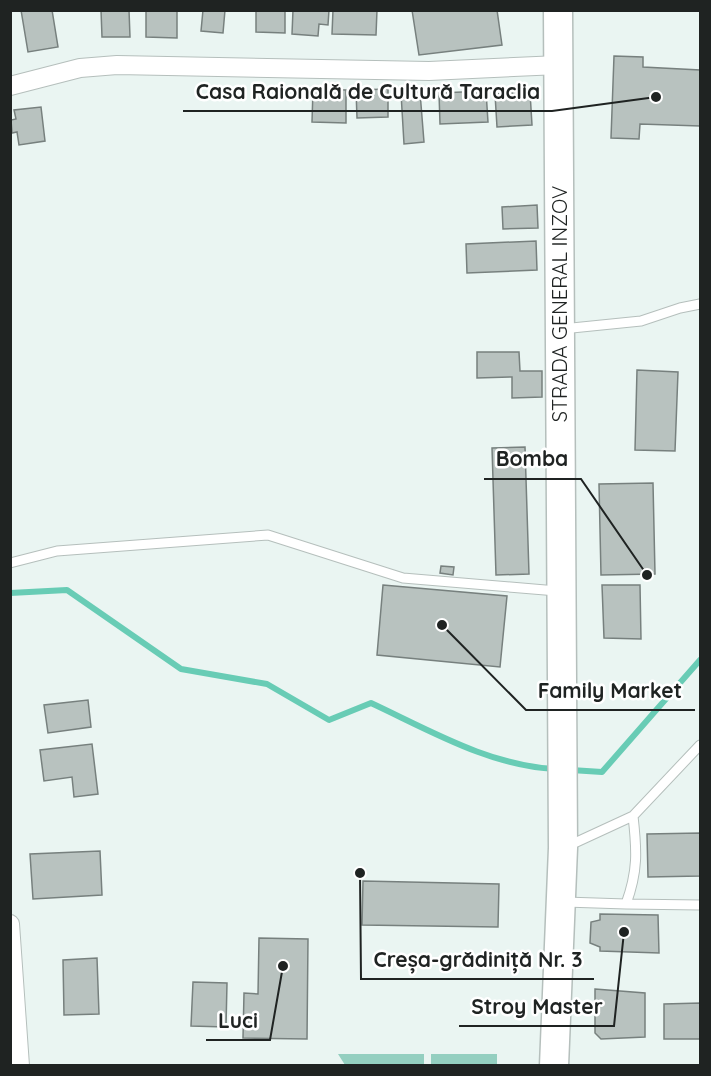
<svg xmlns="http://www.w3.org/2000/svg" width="711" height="1076" font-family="Quicksand,sans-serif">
<rect width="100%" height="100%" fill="#eaf5f2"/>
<!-- green -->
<path fill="#94cfc0" d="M 338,1054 L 424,1054 L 424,1065 L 345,1065 Z
M 431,1054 L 497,1054 L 497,1065 L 431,1065 Z"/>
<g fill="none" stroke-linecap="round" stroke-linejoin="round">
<!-- stream -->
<path stroke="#68ccb5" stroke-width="6" d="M 10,593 L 67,590 L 181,669 L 267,684 L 329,720 L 371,703 C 429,730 490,766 555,769
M 571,770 L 602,772 L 700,660"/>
</g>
<!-- building -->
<path fill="#b8c2bf" stroke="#77807e" stroke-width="1.5" d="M 21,10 L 52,10 L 58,47 L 28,52 Z
M 101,10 L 129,10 L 130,37 L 102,37 Z
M 146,10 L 177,10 L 177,38 L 146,37 Z
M 203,10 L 225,10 L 223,33 L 201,31 Z
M 256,10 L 285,10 L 285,33 L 256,32 Z
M 293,10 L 329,10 L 328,25 L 319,24 L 318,36 L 292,34 Z
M 333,10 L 377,10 L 376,35 L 332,34 Z
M 412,10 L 497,10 L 502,45 L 419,55 Z
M 614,56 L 643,57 L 643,67 L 700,70 L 700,126 L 640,124 L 639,139 L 611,138 Z
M 313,89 L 346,90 L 346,123 L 312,122 Z
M 388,89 L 388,117 L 357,118 L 356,90 Z
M 486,91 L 488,122 L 440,124 L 439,93 Z
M 420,92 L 424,142 L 404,144 L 401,93 Z
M 530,92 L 532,125 L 497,127 L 495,94 Z
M 41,107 L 45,141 L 19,145 L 17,132 L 12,133 L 11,120 L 16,119 L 14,110 Z
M 537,205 L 538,228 L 503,229 L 502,207 Z
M 536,241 L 537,270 L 467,273 L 466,244 Z
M 477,352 L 519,352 L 520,371 L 542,371 L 542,397 L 512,398 L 512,377 L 477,378 Z
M 637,370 L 678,372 L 675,451 L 635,450 Z
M 525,447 L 529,574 L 496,575 L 492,448 Z
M 653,483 L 655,574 L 601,575 L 599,484 Z
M 441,566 L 454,567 L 453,575 L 440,573 Z
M 383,585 L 507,596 L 500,667 L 377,655 Z
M 602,585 L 640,585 L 641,639 L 604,638 Z
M 88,700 L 91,727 L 48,733 L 44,705 Z
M 92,744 L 98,794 L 74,797 L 72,777 L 44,781 L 40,750 Z
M 700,833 L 700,876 L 648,877 L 647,834 Z
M 100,851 L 102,895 L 33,899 L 30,854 Z
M 363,881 L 499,884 L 498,927 L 362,925 Z
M 600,914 L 658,915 L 659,953 L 600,951 L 600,947 L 590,943 L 591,922 L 600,920 Z
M 259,938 L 308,939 L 307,1039 L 243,1038 L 244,993 L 258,994 Z
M 97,958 L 99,1014 L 64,1015 L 63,960 Z
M 193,982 L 227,983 L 226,1027 L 191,1026 Z
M 595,989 L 645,993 L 645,1037 L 601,1039 L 595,1033 Z
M 700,1003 L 700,1039 L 664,1039 L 664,1004 Z"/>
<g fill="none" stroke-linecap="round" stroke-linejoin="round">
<defs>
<path id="lane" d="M 562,329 L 641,321 L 680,308 L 700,304
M 10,563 L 57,551 L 268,535 L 403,578 L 557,591
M 633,816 C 637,851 638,871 626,904 L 700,905
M 568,846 L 633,816 L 700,745
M 565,902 L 626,904"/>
<path id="street" d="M 10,86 L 80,68 L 117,65 L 429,71 L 559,65
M 10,924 L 20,1066"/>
<path id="primary" d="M 554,1066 L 563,848 L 558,10"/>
</defs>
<!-- lane casing -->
<use href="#lane" stroke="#b5bfbc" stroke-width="11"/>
<!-- street casing -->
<use href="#street" stroke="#b5bfbc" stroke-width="20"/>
<!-- primary casing -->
<use href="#primary" stroke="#b5bfbc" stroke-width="31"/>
<!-- lane -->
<use href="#lane" stroke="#fff" stroke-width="9"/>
<!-- street -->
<use href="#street" stroke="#fff" stroke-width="18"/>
<!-- primary -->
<use href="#primary" stroke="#fff" stroke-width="28"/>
</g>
<g text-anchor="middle" stroke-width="5" stroke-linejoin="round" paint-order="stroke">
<!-- street labels -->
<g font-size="20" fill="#1f2322" stroke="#fff">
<text transform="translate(560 304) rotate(-90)" y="7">STRADA GENERAL INZOV</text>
</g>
</g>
<!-- callouts -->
<path fill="none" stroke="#1f2322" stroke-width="2" d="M656 97L552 111H183M647 575L581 479H484M442 625L526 710H695M360 873L361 979H594M624 932L614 1026H459M283 966L270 1040H206"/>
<g fill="#1f2322" stroke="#fff" stroke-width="2">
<circle cx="656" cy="97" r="6"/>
<circle cx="647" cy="575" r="6"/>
<circle cx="442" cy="625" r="6"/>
<circle cx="360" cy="873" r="6"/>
<circle cx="624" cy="932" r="6"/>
<circle cx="283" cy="966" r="6"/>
</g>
<g font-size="21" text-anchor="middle" font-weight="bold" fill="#1f2322" stroke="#fff" stroke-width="5" stroke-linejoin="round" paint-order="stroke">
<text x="368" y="99">Casa Raională de Cultură Taraclia</text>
<text x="532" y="466">Bomba</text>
<text x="610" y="698">Family Market</text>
<text x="478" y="967">Creșa-grădiniță Nr. 3</text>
<text x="537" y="1014">Stroy Master</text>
<text x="238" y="1028">Luci</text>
</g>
<!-- border -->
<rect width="711" height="1076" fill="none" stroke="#1f2322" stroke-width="24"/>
</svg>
